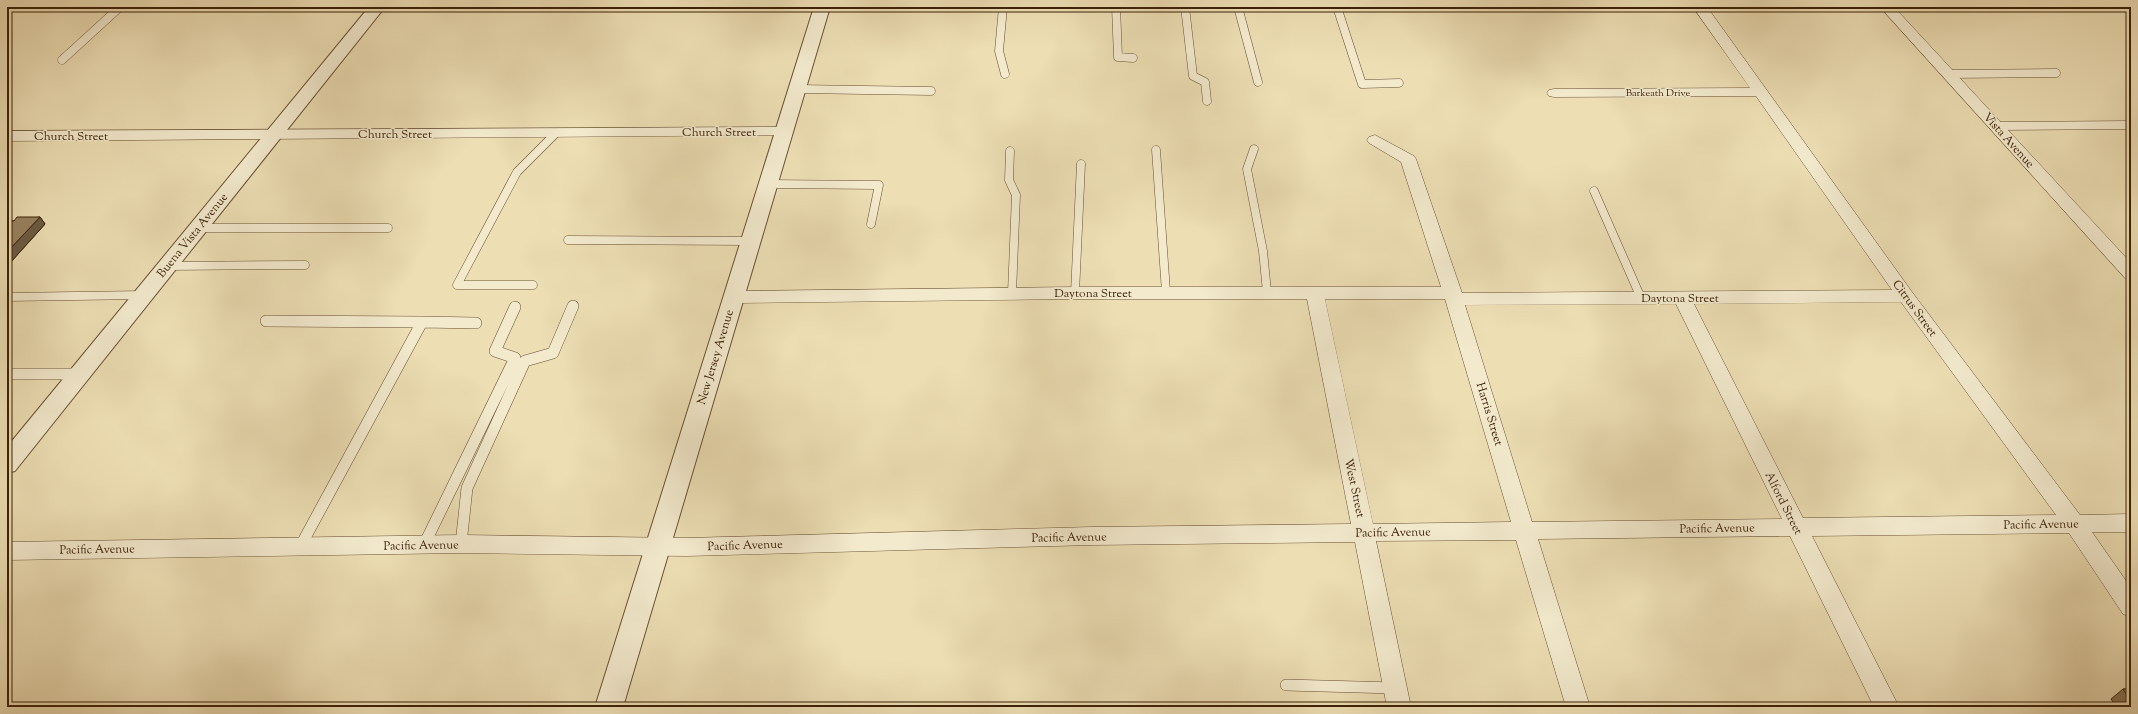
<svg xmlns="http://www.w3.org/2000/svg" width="2138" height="714" font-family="'Sorts Mill Goudy',serif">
<rect width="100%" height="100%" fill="#eddeb4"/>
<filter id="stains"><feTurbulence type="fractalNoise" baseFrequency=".005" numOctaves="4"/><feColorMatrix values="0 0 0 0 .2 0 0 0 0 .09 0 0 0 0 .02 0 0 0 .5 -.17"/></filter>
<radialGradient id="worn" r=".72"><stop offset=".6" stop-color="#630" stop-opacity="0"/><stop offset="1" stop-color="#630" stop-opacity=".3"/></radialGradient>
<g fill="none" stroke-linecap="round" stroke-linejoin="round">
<defs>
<path id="service-far1" d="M 1003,7 L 999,51 L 1005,74
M 1116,7 L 1118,57 L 1133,58
M 1185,7 L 1193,76 L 1205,82 L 1207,101
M 1238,7 L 1258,82
M 1337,7 L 1362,84 L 1399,83
M 62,60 L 120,7
M 1949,74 L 2056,73
M 797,89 L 931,91
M 1996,126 L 2130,125
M 1254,149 L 1247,169 L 1263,251 L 1267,292
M 1156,150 L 1166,292
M 1010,151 L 1009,180 L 1016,195 L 1012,293
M 768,184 L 879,185 L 871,224
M 1594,191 L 1641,298
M 197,228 L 388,228
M 568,240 L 750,241
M 167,266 L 305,265
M 533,285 L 457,285 L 517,172 L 556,133
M 1075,293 L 1081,164
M 7,297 L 143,295"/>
<path id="service" d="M 266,321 L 422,322 L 300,547
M 422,322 L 476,323
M 7,374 L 79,374
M 461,544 L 467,488 L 525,361 L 553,353 L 573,306
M 424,545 L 515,358 L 495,351 L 515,307
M 1286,685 L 1395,688"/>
<path id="minor" d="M 1693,7 L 1707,7 L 1912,292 L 2080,515 L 2131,514 L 2131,532 L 2092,532 L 2131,588 L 2131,617 L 2123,614 L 2069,533 L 1812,536 L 1899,707 L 1874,707 L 1790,536 L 1538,539 L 1590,707 L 1566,707 L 1516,540 L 1376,541 L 1411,707 L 1387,707 L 1355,542 L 1092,545 L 686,556 L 461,553 L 7,560 L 7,542 L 461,535 L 686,538 L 1092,527 L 1351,524 L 1307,299 L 1075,299 L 734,303 L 728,301 L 725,297 L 728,293 L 734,291 L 1075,287 L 1441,287 L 1401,162 L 1369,143 L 1367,140 L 1369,137 L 1375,135 L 1414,156 L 1416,159 L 1462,293 L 1892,290 L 1756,96 L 1554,97 L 1549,96 L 1547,93 L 1549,90 L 1554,89 L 1750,88 ZM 1325,299 L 1445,299 L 1511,522 L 1373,524 ZM 1901,302 L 2056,515 L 1803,518 L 1694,304 ZM 1676,304 L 1782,519 L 1532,522 L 1465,305 Z
M 1880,7 L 1894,7 L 2131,263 L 2131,280 L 2125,278 Z
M 784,127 L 789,129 L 792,132 L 789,135 L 7,141 L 7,131 Z"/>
<path id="tertiary" d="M 369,7 L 385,7 L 15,471 L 7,473 L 7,447 Z
M 814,7 L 830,7 L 623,707 L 595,707 Z"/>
</defs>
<!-- service-far1 casing -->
<use href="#service-far1" stroke="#695032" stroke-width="9"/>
<!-- service casing -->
<use href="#service" stroke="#695032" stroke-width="12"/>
<!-- minor casing -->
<use href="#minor" stroke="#695032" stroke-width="1"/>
<!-- tertiary casing -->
<use href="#tertiary" stroke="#695032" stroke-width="2"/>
<!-- service-far1 -->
<use href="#service-far1" stroke="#f3eace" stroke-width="8"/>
<!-- service -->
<use href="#service" stroke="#f3eace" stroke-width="11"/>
<!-- minor -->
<use href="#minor" fill="#f3eace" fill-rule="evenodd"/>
<!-- tertiary -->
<use href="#tertiary" fill="#f3eace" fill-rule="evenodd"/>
</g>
<!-- wall -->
<path fill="#847153" stroke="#3d2107" d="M 40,217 L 45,224 L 10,263 L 7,263 L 7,221 L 14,221 Z
M 2123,689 L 2131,689 L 2131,707 L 2116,707 L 2111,699 Z"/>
<!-- shaded-wall -->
<path fill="#6b5c44" stroke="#3d2107" d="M 40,217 L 45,224 L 10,263 L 7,259 L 7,252 Z"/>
<!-- building -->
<path fill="#998361" stroke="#3d2107" d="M 17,217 L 40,217 L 7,252 L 7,221 L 14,221 Z
M 2123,689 L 2131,689 L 2131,702 Z"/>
<g text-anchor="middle" stroke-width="3" stroke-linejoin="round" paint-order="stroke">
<!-- far-street labels -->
<g font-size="10" fill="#3d2107" stroke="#f3eace">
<text x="1658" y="96">Barkeath Drive</text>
</g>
<!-- street labels -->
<g font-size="12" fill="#3d2107" stroke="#f3eace">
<text x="719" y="136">Church Street</text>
<text x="395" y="138">Church Street</text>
<text x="71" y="140">Church Street</text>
<text transform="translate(2009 140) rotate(48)" y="4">Vista Avenue</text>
<text transform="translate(192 235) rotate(-51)" y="4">Buena Vista Avenue</text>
<text x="1093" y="297">Daytona Street</text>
<text x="1680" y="302">Daytona Street</text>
<text transform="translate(1915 308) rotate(54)" y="4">Citrus Street</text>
<text transform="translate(715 357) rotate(-73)" y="4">New Jersey Avenue</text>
<text transform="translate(1490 414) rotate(73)" y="4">Harris Street</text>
<text transform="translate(1355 488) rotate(78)" y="4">West Street</text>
<text transform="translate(1784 503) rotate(63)" y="4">Alford Street</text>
<text transform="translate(2041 524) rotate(-1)" y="4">Pacific Avenue</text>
<text transform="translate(1717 528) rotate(-1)" y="4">Pacific Avenue</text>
<text transform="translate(1393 532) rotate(-1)" y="4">Pacific Avenue</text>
<text transform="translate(1069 537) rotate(-1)" y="4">Pacific Avenue</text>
<text transform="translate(421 545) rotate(-1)" y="4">Pacific Avenue</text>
<text transform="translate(745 545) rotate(-2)" y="4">Pacific Avenue</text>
<text transform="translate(97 549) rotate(-1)" y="4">Pacific Avenue</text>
</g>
</g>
<!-- margin -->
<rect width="2138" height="714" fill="none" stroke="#eddeb4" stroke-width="24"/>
<rect x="8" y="8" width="2122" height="698" fill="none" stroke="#3d2107" stroke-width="2"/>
<rect x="12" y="12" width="2114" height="690" fill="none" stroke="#3d2107"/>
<rect width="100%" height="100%" filter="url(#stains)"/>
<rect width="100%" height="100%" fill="url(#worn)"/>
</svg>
